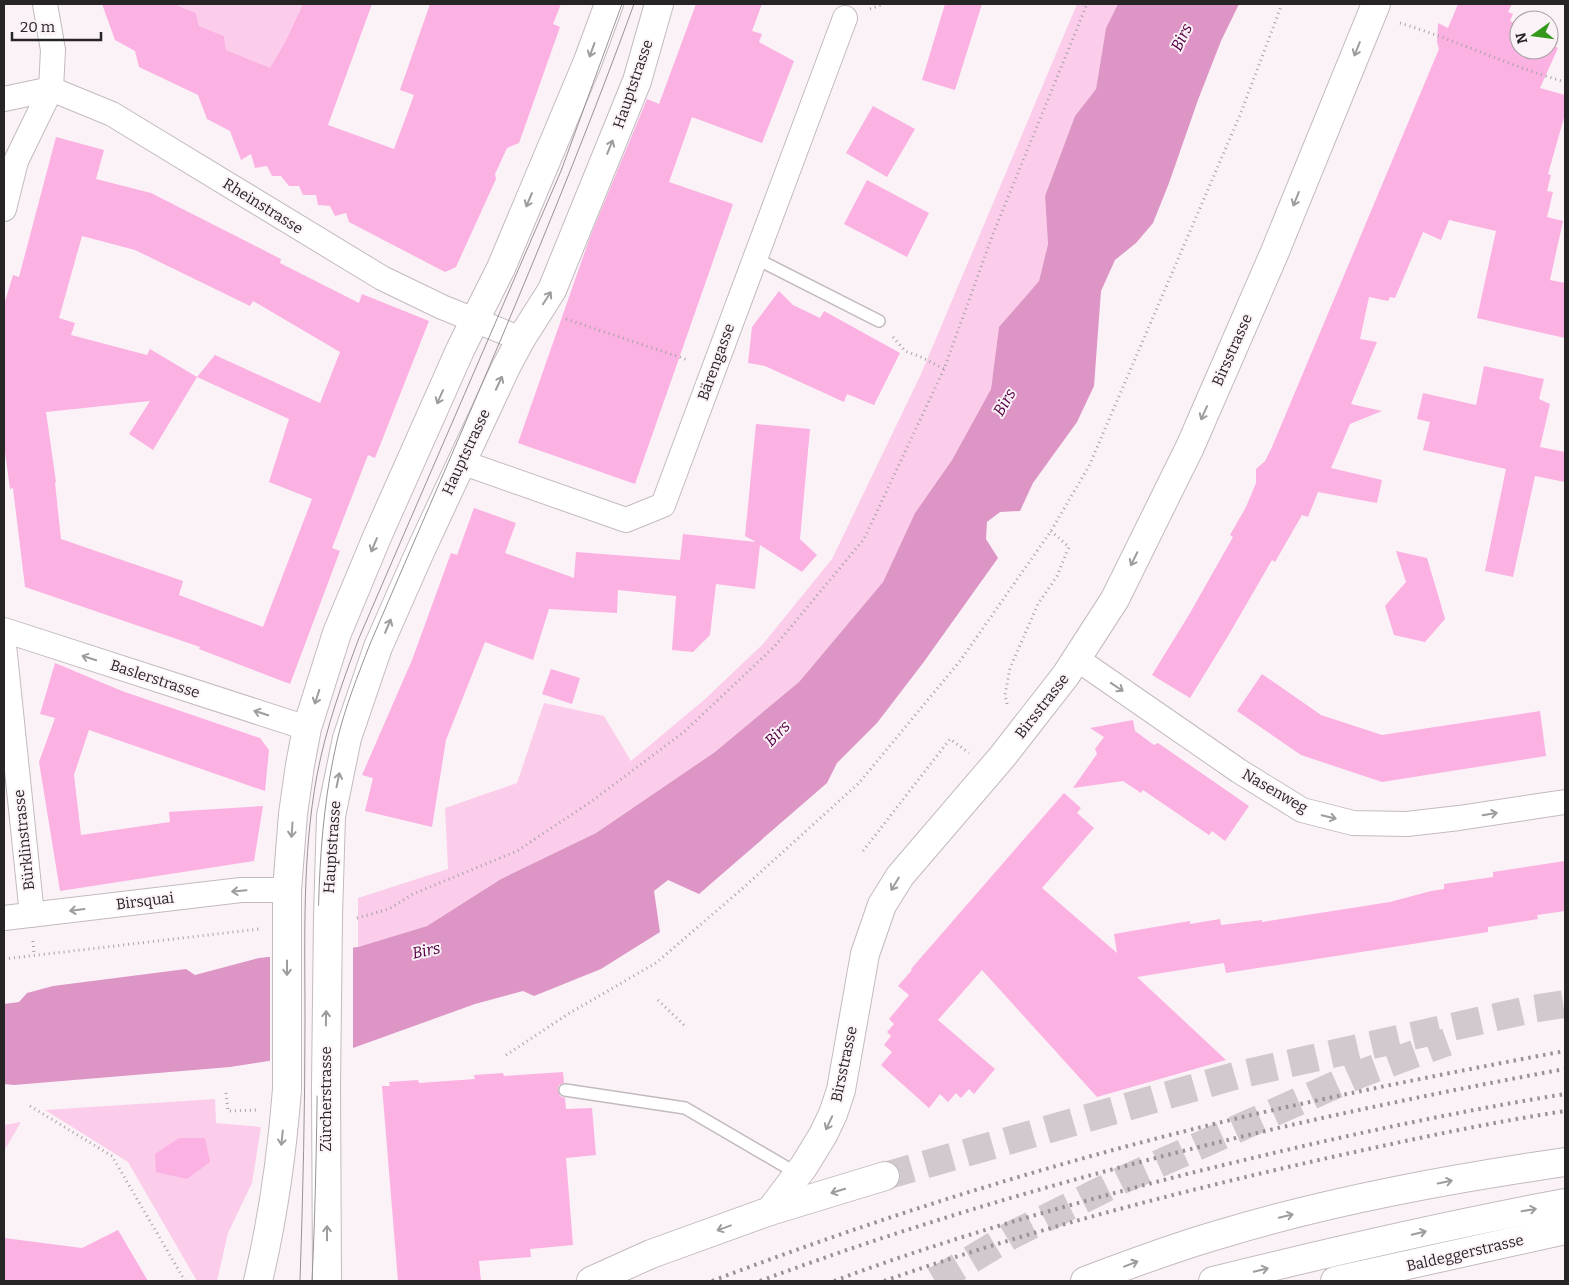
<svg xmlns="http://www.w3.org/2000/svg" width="1569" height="1285" font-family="Bitter,serif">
<rect width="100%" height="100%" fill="#fbf2f7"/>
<!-- green -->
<path fill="#fbcdea" d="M 174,4 L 303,4 L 285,42 L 269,70 L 253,74 L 257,63 L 226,50 L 224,36 L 199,26 L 196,13 Z
M 1077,4 L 1118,4 L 1106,28 L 1096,89 L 1075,116 L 1045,196 L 1048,244 L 1039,281 L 999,327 L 991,389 L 952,460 L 915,513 L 883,582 L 799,682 L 718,750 L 596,833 L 501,879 L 427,926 L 358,947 L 358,898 L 448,869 L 445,808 L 517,783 L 544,703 L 604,716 L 631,761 L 704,700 L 763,644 L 832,559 L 921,374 Z
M 215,1099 L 216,1123 L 261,1127 L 252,1183 L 228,1233 L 217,1281 L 197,1281 L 128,1162 L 45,1110 Z
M 21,1122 L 4,1151 L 4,1125 Z"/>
<!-- water -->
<path fill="#dd95c5" d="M 1118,4 L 1239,4 L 1221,41 L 1198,100 L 1169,183 L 1153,223 L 1136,243 L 1115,260 L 1101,291 L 1094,386 L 1077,422 L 1033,483 L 1020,511 L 1000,512 L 987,522 L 986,539 L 998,558 L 923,663 L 877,723 L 837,763 L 827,783 L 699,894 L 668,880 L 654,891 L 660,932 L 601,969 L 534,996 L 523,991 L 475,1004 L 353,1048 L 230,1067 L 14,1085 L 4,1084 L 4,1004 L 19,1002 L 27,993 L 53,986 L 186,969 L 195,975 L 259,958 L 358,947 L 427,926 L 501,879 L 596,833 L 715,752 L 799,682 L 883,582 L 915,513 L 952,460 L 991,389 L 999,327 L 1039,281 L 1048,244 L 1045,196 L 1075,116 L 1096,89 L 1106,28 Z"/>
<!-- pier -->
<path fill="#fbf2f7" d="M 353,945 L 353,1050 L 270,1063 L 270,954 Z"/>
<!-- building -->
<path fill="#fbb1e2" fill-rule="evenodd" d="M 102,4 L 174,4 L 196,13 L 199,26 L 224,36 L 226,50 L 270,68 L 285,42 L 303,4 L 372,4 L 328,125 L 394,149 L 414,95 L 400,90 L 430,4 L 561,4 L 553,24 L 560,27 L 519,143 L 507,148 L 495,174 L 496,179 L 456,267 L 445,272 L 349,222 L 346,213 L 335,216 L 330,206 L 318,205 L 316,195 L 303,195 L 299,186 L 289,186 L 281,176 L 272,176 L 267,166 L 255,168 L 251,154 L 241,160 L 230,131 L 207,119 L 198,95 L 139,67 L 135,51 L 115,40 Z
M 696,4 L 762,4 L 752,31 L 762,34 L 759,42 L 794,61 L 762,143 L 692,117 L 669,182 L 733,204 L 635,484 L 518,443 L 590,237 L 647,99 L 659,104 Z
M 945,4 L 982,4 L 955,90 L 922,80 Z
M 1458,4 L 1512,4 L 1508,12 L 1513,14 L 1510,21 L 1519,25 L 1519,50 L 1549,50 L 1549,44 L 1558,48 L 1540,88 L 1565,95 L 1565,114 L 1548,174 L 1551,175 L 1547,191 L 1553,192 L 1547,217 L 1563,221 L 1550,280 L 1565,283 L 1565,338 L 1477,318 L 1496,231 L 1449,220 L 1441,240 L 1423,232 L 1395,298 L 1390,297 L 1388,301 L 1369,297 L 1360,339 L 1377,342 L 1351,404 L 1382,411 L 1350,424 L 1331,468 L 1382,480 L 1377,503 L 1318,492 L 1308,517 L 1302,515 L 1275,562 L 1272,560 L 1228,636 L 1190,698 L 1152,675 L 1190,613 L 1233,537 L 1230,535 L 1246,507 L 1256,483 L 1256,469 L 1265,461 L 1272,447 L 1439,49 L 1437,42 L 1438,23 L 1448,28 Z
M 873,106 L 915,129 L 887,177 L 846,153 Z
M 56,137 L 104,150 L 96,179 L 151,193 L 281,259 L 280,263 L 359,303 L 362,294 L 429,321 L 375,458 L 368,455 L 332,548 L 340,551 L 290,684 L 199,649 L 200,647 L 25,587 L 13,488 L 10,489 L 4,445 L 4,305 L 13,275 L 19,277 ZM 82,236 L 135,250 L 250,306 L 253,301 L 340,352 L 320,403 L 215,355 L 197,377 L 150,349 L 147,355 L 71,335 L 75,323 L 59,318 ZM 197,377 L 289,419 L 269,482 L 312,499 L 263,627 L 179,595 L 183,581 L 61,539 L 55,483 L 56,482 L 46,412 L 150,401 L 129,434 L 153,450 Z
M 867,180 L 929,213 L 907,257 L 844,224 Z
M 779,291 L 793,305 L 820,318 L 824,311 L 900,353 L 874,405 L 847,394 L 844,402 L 765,366 L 748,363 L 752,327 Z
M 1484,366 L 1544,379 L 1539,399 L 1550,404 L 1540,447 L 1565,452 L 1565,482 L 1535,476 L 1513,577 L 1485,571 L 1506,469 L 1423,450 L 1430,422 L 1417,419 L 1423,393 L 1476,405 Z
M 756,424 L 810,429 L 800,539 L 817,555 L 802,572 L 760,545 L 755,589 L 716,584 L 710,635 L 693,652 L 672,650 L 676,596 L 618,590 L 617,613 L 549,609 L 533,660 L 485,642 L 446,740 L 432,827 L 365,811 L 373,778 L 362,775 L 412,660 L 451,553 L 457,555 L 474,508 L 516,523 L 505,553 L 574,578 L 576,552 L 680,560 L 683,534 L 756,542 L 745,536 Z
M 1396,551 L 1427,558 L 1441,605 L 1445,619 L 1425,642 L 1394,635 L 1385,606 L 1406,582 Z
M 55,663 L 122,691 L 260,738 L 269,750 L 265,791 L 89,730 L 74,775 L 81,835 L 170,822 L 169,812 L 263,806 L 254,861 L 60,891 L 39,762 L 55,718 L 40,714 Z
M 551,669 L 580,678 L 572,704 L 542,694 Z
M 1262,674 L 1321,715 L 1382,735 L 1540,711 L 1546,756 L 1382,782 L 1301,755 L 1237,711 Z
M 1133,720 L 1135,731 L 1154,745 L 1158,743 L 1249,806 L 1225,841 L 1212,831 L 1209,835 L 1143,790 L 1141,793 L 1123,781 L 1073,788 L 1097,754 L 1095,749 L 1104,737 L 1090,728 Z
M 1064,793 L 1081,808 L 1077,813 L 1094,828 L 1042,888 L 1117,953 L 1114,934 L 1190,921 L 1190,924 L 1220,919 L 1221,925 L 1262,920 L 1262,922 L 1390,902 L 1431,891 L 1444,889 L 1444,884 L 1493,877 L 1493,872 L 1565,861 L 1565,911 L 1537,915 L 1538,919 L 1488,927 L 1488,932 L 1438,940 L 1226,973 L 1224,963 L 1137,977 L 1226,1060 L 1097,1097 L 982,970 L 938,1020 L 995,1069 L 974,1094 L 969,1089 L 961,1098 L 956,1093 L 948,1102 L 940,1094 L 929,1108 L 881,1065 L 892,1052 L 884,1045 L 891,1036 L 887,1032 L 894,1024 L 889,1019 L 909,995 L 898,986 L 912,970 L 911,969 Z
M 563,1072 L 564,1083 L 559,1085 L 558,1089 L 560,1096 L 565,1098 L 566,1109 L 592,1108 L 596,1155 L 566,1158 L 573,1245 L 530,1249 L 531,1257 L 479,1261 L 481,1281 L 398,1281 L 382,1086 L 390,1086 L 389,1082 L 418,1080 L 419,1083 L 475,1079 L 474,1075 L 503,1073 L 504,1076 Z
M 179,1138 L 205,1138 L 210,1162 L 187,1179 L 156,1172 L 155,1154 Z
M 118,1230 L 148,1281 L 4,1281 L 4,1238 L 82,1248 Z"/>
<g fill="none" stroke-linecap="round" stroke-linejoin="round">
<!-- motorway-tunnel -->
<path stroke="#d1c9cd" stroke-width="28" stroke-dasharray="28 14" stroke-linecap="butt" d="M 885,1176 L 1238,1075 L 1532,1009 L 1565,1004
M 935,1281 L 1010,1236 L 1120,1181 L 1360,1074 L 1447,1042"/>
<defs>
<path id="service" d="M 755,258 L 879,321
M 565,1090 L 685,1108 L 798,1174"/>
<path id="minor" d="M 4,99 L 51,89 L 112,114 L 382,278 L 442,307 L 521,339
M 4,209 L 16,161 L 51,89 L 53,50 L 45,4
M 461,462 L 626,520 L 663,505 L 845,18
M 4,630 L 307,728
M 4,645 L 32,915
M 1077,659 L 1239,771 L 1302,810 L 1353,823 L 1407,824 L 1459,818 L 1565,802
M 4,918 L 241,890 L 287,890"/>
<path id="tertiary" d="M 591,1281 L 651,1254 L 770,1211 L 804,1166 L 823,1135 L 833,1114 L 841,1090 L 865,954 L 882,905 L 900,876 L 1002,757 L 1066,675 L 1115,599 L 1190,447 L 1274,254 L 1376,4
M 1335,1281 L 1565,1230"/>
<path id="primary" d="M 328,916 L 331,816 L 347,738 L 378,647 L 419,554 L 506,367 L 521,339 L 552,290 L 637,81 L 659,4
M 287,919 L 287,890 L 293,814 L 300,765 L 307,728 L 337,633 L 377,537 L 461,348 L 501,268 L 588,61 L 609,4
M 326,1085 L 327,1281
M 258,1281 C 273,1218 282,1154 287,1089"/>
<path id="motorway" d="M 770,1211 L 885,1176
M 1085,1281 C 1130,1264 1175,1247 1221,1234 C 1333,1200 1450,1179 1565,1162
M 1213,1281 C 1330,1252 1447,1225 1565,1203"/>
</defs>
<!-- service casing -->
<use href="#service" stroke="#c3babf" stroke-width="14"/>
<!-- minor casing -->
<use href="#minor" stroke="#c3babf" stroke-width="26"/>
<!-- tertiary casing -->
<use href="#tertiary" stroke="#c3babf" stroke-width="30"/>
<!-- primary casing -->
<use href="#primary" stroke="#c3babf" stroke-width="30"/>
<!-- motorway casing -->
<use href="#motorway" stroke="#c3babf" stroke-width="30"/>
<!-- path -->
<path stroke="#a8a1a5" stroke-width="3" stroke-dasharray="1 4" stroke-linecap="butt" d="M 870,9 L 884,4
M 1400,23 C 1456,40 1509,66 1565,82
M 566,319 L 688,360
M 893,337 L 905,351 L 921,357 L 944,369
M 1007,704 L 1005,695 L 1010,668 L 1038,604 L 1057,576 L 1069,547 L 1051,531
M 863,851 L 950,739 L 969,753
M 357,918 L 389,909 L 413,894 L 517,851 L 592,801 L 684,732 L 775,646 L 864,539 L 944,369 L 993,234 L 1087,4
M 33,941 L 34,955
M 4,959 L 259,929
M 658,1000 L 685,1026
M 506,1055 L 568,1014 L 656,963 L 743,888 L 859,783 L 960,661 L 1051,531 L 1089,466 L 1240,115 L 1282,4
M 226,1093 L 228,1111 L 257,1110
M 30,1106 L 112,1156 L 185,1281"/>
<!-- service -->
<use href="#service" stroke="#fff" stroke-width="11"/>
<!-- minor -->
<use href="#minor" stroke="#fff" stroke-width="24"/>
<!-- tertiary -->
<use href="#tertiary" stroke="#fff" stroke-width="28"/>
<!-- primary -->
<use href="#primary" stroke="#fff" stroke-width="28"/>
<!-- motorway -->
<use href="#motorway" stroke="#fff" stroke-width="28"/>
<!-- tram -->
<path stroke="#989296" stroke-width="1" d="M 300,1281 C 303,1194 305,1107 305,1020 C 305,939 302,856 317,775 C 326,728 342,683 359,638 L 561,171 L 622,4
M 312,1281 C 316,1198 317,1115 318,1031 C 318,934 315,836 337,741 C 345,707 358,675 370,644 C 461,432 555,221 634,4"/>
<!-- rail -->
<path stroke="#989296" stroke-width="4" stroke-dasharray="2.5 5" stroke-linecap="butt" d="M 712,1281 C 891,1213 1074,1156 1260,1113 C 1362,1090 1463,1070 1565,1051
M 760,1281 C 1021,1184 1292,1119 1565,1069
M 834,1281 C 946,1239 1063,1206 1179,1176 C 1307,1144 1435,1115 1565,1094
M 884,1281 C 1030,1230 1181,1191 1332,1157 C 1409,1140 1487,1123 1565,1111"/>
<defs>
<path id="primary-bridge" d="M 326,1085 L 328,916
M 287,1089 L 287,919"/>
</defs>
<!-- primary-bridge casing -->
<use href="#primary-bridge" stroke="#c3babf" stroke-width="30" stroke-linecap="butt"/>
<!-- primary-bridge -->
<use href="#primary-bridge" stroke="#fff" stroke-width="28"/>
</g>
<!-- one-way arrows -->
<defs><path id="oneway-shaft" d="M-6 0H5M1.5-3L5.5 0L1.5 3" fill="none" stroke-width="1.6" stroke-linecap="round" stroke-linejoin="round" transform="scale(1.25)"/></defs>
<g stroke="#9e9c9d">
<use href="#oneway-shaft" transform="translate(1357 49) rotate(112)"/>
<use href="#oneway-shaft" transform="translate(592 50) rotate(110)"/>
<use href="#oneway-shaft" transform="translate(610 147) rotate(-68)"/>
<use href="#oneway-shaft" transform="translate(1296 199) rotate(112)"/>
<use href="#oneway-shaft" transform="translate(529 200) rotate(113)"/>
<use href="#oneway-shaft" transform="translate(547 298) rotate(-57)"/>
<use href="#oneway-shaft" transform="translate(499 383) rotate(-65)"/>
<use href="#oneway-shaft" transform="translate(440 397) rotate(114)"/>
<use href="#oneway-shaft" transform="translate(1204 413) rotate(114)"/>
<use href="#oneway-shaft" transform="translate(374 545) rotate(113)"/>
<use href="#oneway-shaft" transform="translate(1134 559) rotate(116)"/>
<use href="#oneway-shaft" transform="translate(388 626) rotate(-67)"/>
<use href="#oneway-shaft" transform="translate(89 658) rotate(-162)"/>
<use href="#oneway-shaft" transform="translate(1117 687) rotate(34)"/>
<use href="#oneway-shaft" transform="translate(317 697) rotate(108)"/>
<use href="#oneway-shaft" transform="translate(261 713) rotate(-162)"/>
<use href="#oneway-shaft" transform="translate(338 780) rotate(-78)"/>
<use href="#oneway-shaft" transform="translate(1490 814) rotate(-9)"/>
<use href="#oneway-shaft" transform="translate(1329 817) rotate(14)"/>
<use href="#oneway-shaft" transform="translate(292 830) rotate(94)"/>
<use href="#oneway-shaft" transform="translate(895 884) rotate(121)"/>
<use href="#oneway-shaft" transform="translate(239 891) rotate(175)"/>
<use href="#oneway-shaft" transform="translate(77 910) rotate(173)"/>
<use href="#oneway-shaft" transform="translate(287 968) rotate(90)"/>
<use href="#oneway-shaft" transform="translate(326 1018) rotate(-89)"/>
<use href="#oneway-shaft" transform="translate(829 1123) rotate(115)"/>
<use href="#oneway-shaft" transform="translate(282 1138) rotate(96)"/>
<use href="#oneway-shaft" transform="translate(1445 1182) rotate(-11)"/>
<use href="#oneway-shaft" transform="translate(838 1191) rotate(163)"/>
<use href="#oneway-shaft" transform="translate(1529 1210) rotate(-10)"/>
<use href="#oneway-shaft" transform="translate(1286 1216) rotate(-14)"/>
<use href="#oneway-shaft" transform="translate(724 1228) rotate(160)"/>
<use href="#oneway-shaft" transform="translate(327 1233) rotate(-90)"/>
<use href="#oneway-shaft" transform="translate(1419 1233) rotate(-13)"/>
<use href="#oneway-shaft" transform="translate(1131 1264) rotate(-21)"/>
<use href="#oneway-shaft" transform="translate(1261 1270) rotate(-14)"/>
</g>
<g text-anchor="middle" stroke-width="4" stroke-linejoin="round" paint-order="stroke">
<!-- street labels -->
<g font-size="15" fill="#272426" stroke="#fbf2f7">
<text transform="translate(633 84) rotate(-71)" y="5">Hauptstrasse</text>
<text transform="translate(263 206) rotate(32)" y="5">Rheinstrasse</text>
<text transform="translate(1232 350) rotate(-66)" y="5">Birsstrasse</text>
<text transform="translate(716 362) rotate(-70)" y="5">Bärengasse</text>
<text transform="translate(466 452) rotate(-65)" y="5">Hauptstrasse</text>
<text transform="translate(155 679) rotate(18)" y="5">Baslerstrasse</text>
<text transform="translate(1042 706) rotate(-52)" y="5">Birsstrasse</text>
<text transform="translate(1275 791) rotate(30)" y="5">Nasenweg</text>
<text transform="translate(24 840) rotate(-96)" y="5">Bürklinstrasse</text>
<text transform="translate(332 847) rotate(-86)" y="5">Hauptstrasse</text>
<text transform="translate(145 901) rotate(-7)" y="5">Birsquai</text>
<text transform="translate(844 1064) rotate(-78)" y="5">Birsstrasse</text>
<text transform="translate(326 1099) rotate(-90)" y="5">Zürcherstrasse</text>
<text transform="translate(1465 1253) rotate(-13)" y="5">Baldeggerstrasse</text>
</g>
<!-- water labels -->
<g font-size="16" font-style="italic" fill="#550043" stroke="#fbf2f7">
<text transform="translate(1181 37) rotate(-64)" y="6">Birs</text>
<text transform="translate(1004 402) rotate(-60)" y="6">Birs</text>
<text transform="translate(777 733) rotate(-45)" y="6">Birs</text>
<text transform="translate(426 950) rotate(-12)" y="6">Birs</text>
</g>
</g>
<!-- border -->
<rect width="1569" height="1285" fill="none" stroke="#272426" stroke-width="10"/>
<!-- north arrow -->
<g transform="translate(1534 35) rotate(256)"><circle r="24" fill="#fbf2f7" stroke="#a6a0a3"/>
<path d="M0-4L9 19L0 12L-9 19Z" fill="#34981d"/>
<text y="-8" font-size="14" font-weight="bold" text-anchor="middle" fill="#272426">N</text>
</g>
<!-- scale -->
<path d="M12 32v8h89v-8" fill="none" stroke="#272426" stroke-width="2.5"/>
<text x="20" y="32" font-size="15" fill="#272426" stroke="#fbf2f7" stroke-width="4" paint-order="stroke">20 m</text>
</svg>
